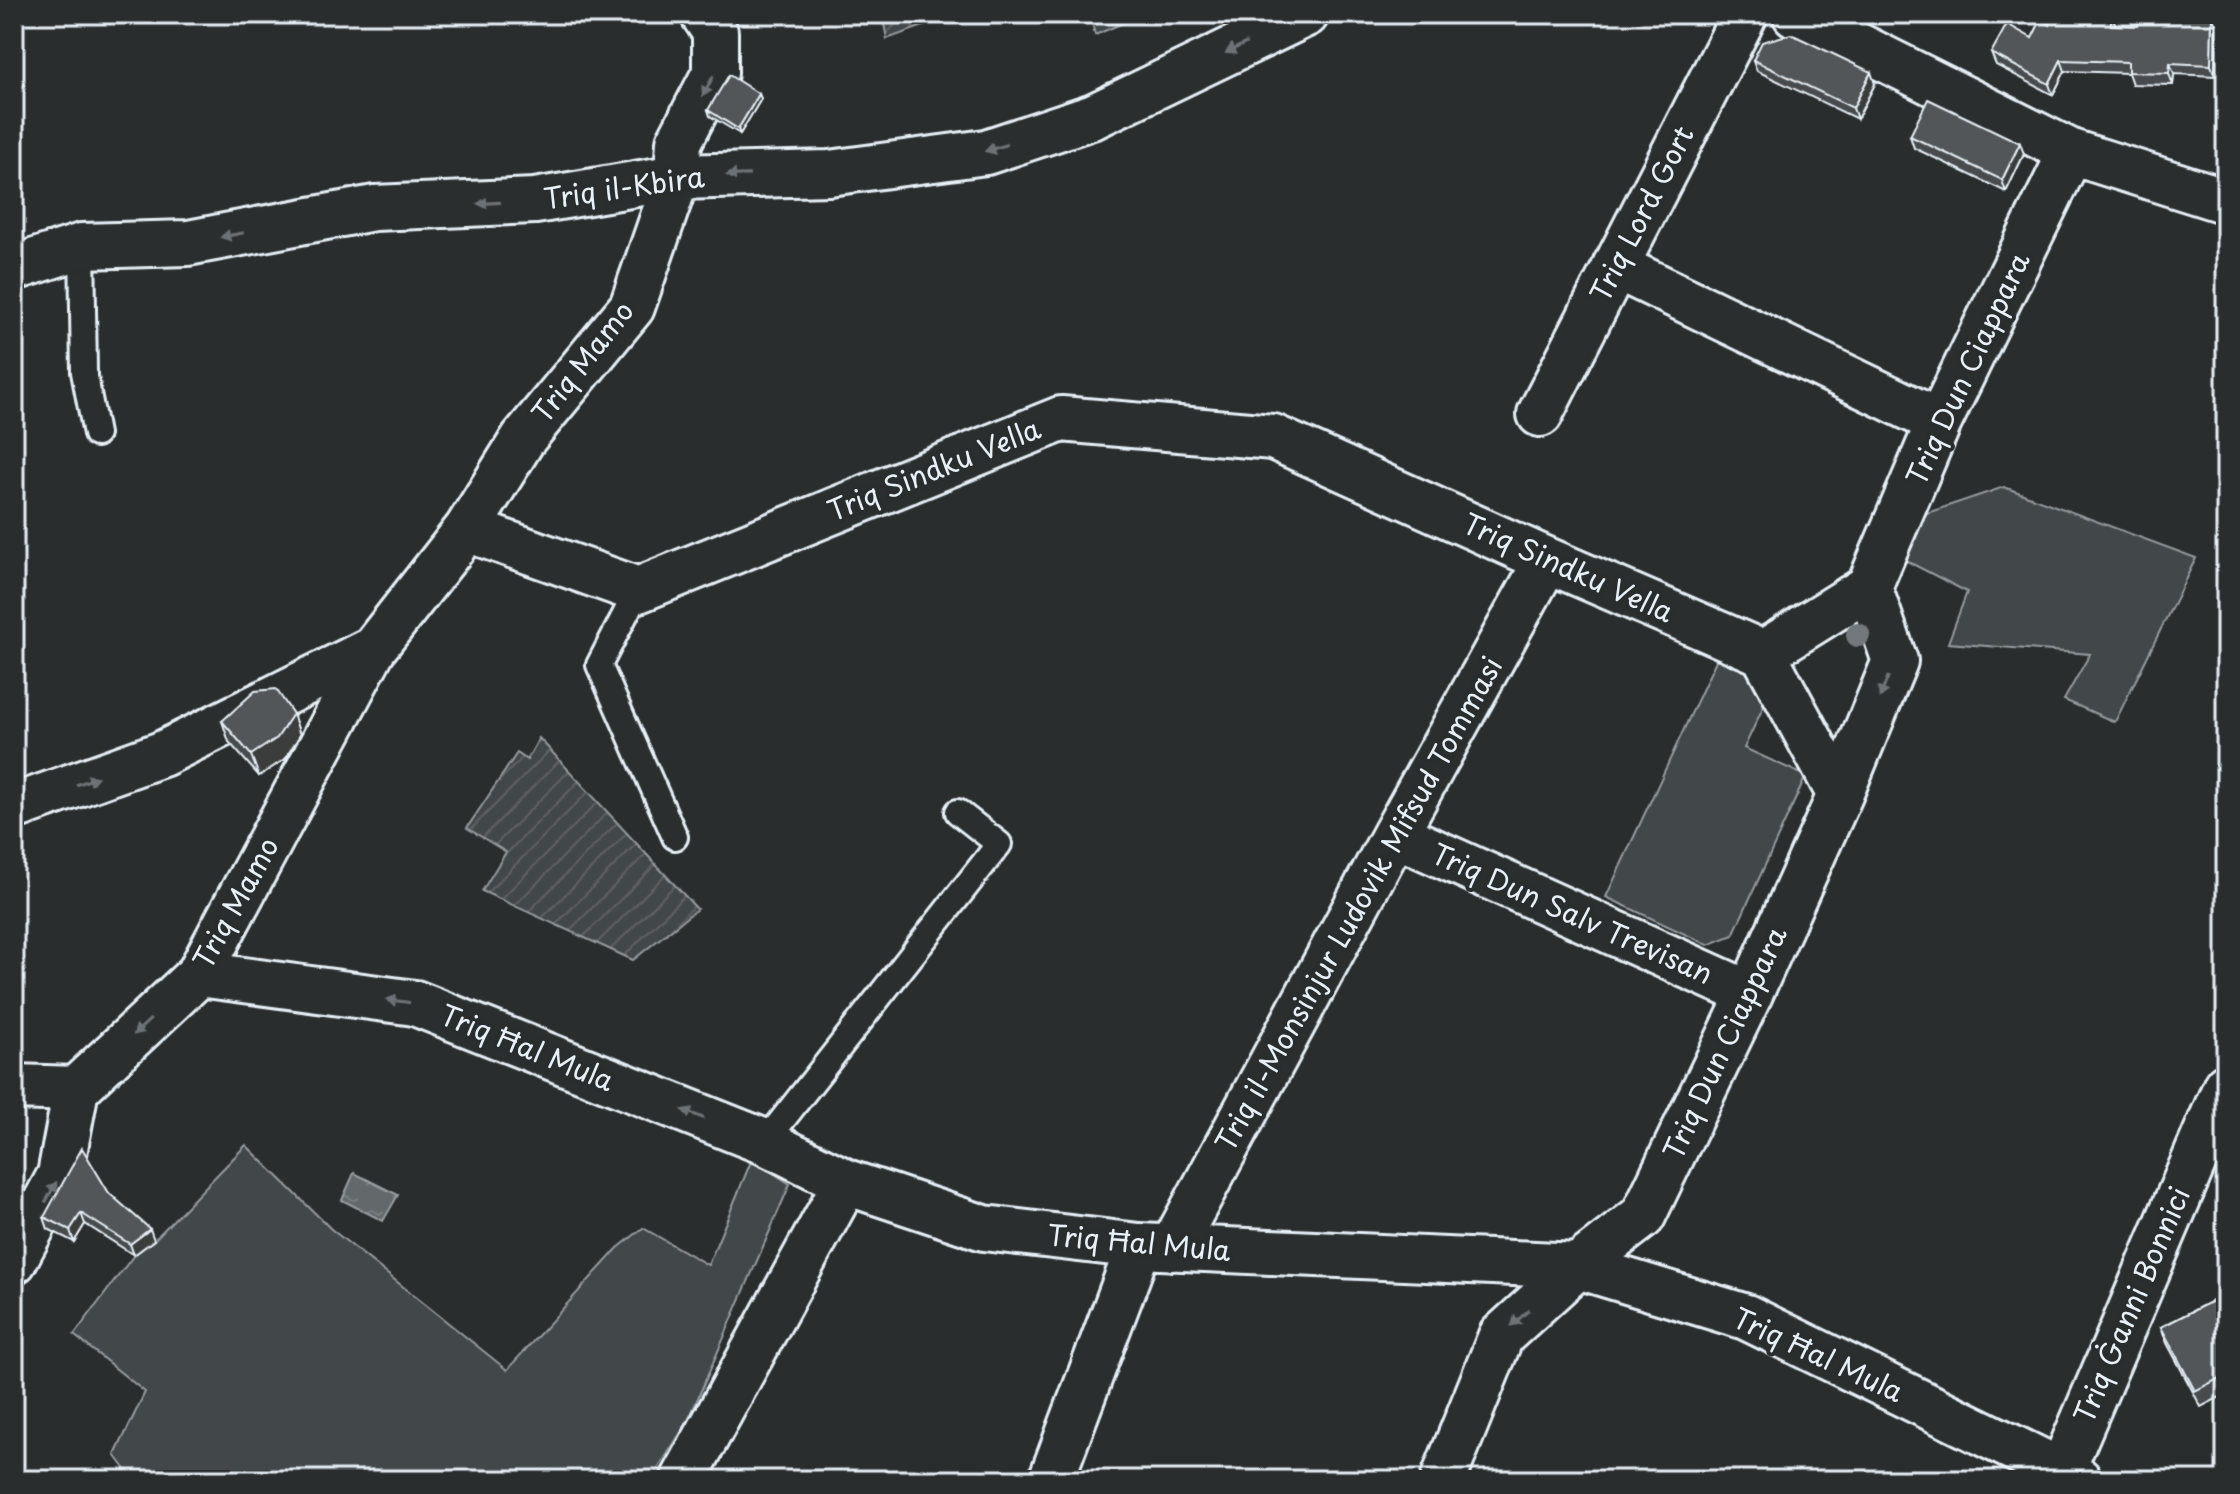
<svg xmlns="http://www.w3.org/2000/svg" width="2240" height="1494" font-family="'Playpen Sans',sans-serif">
<defs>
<pattern id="garden-furrows" width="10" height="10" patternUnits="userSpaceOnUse" patternTransform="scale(2)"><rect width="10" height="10" fill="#424648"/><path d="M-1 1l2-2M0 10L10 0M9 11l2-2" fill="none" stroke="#5d6163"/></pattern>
<pattern id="water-ripples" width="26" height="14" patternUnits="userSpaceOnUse" patternTransform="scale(2)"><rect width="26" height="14" fill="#63686b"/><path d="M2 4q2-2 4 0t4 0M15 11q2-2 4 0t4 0" fill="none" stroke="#797e81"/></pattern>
</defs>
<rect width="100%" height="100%" fill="#2a2d2e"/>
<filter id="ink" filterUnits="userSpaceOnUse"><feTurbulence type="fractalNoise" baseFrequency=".0125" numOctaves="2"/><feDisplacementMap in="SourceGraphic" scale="16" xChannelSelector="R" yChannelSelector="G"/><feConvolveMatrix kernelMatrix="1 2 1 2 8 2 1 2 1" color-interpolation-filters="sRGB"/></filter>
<g filter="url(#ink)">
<!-- grass -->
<path fill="#424648" stroke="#959ca0" stroke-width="2" d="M 2004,487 L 2196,558 L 2115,722 L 2064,700 L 2090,654 L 1948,643 L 1967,592 L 1901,558 L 1921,515 Z
M 1717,658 L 1755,671 L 1767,699 L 1744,748 L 1806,776 L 1733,935 L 1708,945 L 1606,897 Z
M 246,1145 L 331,1229 L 507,1370 L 618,1248 L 643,1228 L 708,1265 L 752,1159 L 790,1184 L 688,1421 L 651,1480 L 134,1480 L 115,1455 L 145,1392 L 74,1335 L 134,1255 L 154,1240 Z"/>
<!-- garden -->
<path fill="url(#garden-furrows)" stroke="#959ca0" stroke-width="2" d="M 882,14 L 957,14 L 887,39 Z
M 1090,14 L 1144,14 L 1095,35 Z
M 539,738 L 697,909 L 633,960 L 482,891 L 506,852 L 467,828 L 517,753 L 527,760 Z"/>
<!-- water -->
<path fill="url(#water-ripples)" stroke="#989fa3" stroke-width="2" d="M 354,1173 L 398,1195 L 383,1221 L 342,1200 Z"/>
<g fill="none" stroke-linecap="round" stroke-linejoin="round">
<defs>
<path id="lane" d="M 82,246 L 84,372 L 96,434
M 638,590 L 599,665 L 675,837
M 765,1142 L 999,844 L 958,812"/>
<path id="street" d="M 1795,14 L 2071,152 L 2226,201
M 1615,266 L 1939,422
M 14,268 L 82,246 L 188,243 L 374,208 L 535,201 L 677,177 L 829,173 L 986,152 L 1094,116 L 1306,14
M 1540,414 L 1745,14
M 467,529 L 638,590 L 1061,419 L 1273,437 L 1547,560 L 1763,653
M 1840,795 L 1895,661 L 1869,587
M 14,807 L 162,754 L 373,649
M 1395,834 L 1750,994
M 199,974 L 415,1003 L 765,1142 L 846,1182 L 984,1228 L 1139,1246 L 1578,1266 L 1746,1317 L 2079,1480
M 14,1087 L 76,1089
M 1172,1248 L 1395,834 L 1547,560
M 14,1261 L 60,1175 L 76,1089 L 199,974 L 373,649 L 467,529 L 523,439 L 632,307 L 677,177 L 679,142 L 715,73 L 715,32 L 703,14
M 683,1480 L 846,1182
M 1051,1480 L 1139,1246
M 1443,1480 L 1501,1336 L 1578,1266 L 1643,1216 L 1750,994 L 1840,795 L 1763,653 L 1869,587 L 1939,422 L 2071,152
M 2058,1480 L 2226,1086"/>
</defs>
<!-- lane casing -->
<use href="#lane" stroke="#e8f1f8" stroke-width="30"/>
<!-- street casing -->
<use href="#street" stroke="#e8f1f8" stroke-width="50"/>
<!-- lane -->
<use href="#lane" stroke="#2a2d2e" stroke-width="24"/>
<!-- street -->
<use href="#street" stroke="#2a2d2e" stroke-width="44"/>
</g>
<!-- trees -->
<circle fill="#73787b" cx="1858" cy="635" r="12"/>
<!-- wall -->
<path fill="#474b4d" stroke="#e8f1f8" stroke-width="2" d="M 2112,14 L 2115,25 L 2216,26 L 2215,76 L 2174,74 L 2173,85 L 2132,84 L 2128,73 L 2065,71 L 2053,95 L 1996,65 L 1991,53 L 2032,38 L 2050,25 Z
M 1753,60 L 1875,84 L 1857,119 L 1757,71 Z
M 759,94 L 761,99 L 740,134 L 710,116 L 708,110 Z
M 1910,136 L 2024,154 L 2006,192 L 1914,148 Z
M 293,714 L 300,735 L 285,759 L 259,776 L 229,742 L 222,721 Z
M 109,1193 L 154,1240 L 134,1255 L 85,1224 L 74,1242 L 48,1229 L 44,1217 Z
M 2226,1294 L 2226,1394 L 2201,1407 L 2167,1343 L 2161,1327 Z"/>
<!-- shaded-wall -->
<path fill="#3a3d3e" stroke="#e8f1f8" stroke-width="2" d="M 2112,14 L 2115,24 L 2115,36 L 2111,25 Z
M 2212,15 L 2216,26 L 2215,76 L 2211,65 Z
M 2061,60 L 2065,71 L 2053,95 L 2049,84 Z
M 2170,63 L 2174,74 L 2173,85 L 2169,73 Z
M 1871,72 L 1875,84 L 1857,119 L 1853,108 Z
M 759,94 L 761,99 L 740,134 L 738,129 Z
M 2020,143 L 2024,154 L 2006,192 L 2002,180 Z
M 293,714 L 300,735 L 285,759 L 259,776 L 251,755 Z
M 81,1213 L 85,1224 L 74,1242 L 70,1230 Z
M 150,1229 L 154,1240 L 134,1255 L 130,1244 Z"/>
<!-- building -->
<path fill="#535759" stroke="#e8f1f8" stroke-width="2" d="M 2051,14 L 2111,14 L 2111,25 L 2138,26 L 2139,14 L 2212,15 L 2211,65 L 2170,63 L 2169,73 L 2128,72 L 2128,62 L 2061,60 L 2049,84 L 1991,53 L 2007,24 L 2032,38 L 2041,20 L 2050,25 Z
M 1791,34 L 1871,72 L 1853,108 L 1753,60 L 1762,42 Z
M 729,75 L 759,94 L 738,129 L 708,110 Z
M 1928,99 L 2020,143 L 2002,180 L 1910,136 Z
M 276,689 L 293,714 L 277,738 L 251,755 L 222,721 L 255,691 Z
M 82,1148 L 109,1193 L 150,1229 L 130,1244 L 81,1213 L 70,1230 L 44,1217 Z
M 2226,1294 L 2226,1375 L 2195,1391 L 2161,1327 Z"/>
<!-- one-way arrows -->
<defs><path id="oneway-solid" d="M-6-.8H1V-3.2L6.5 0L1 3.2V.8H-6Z" transform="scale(2)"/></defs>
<g fill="#6c7275">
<use href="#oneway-solid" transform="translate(1236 48) rotate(154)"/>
<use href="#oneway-solid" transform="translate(708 86) rotate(118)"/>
<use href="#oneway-solid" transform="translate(996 148) rotate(163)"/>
<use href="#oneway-solid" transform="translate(738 175) rotate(179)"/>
<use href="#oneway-solid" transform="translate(489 203) rotate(177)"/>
<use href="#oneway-solid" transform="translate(232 235) rotate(169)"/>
<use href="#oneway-solid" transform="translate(1884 687) rotate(112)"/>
<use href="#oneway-solid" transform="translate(87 781) rotate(-20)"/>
<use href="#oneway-solid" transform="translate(398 1001) rotate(-172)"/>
<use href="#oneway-solid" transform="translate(142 1027) rotate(137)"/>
<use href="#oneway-solid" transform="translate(693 1114) rotate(-158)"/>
<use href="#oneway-solid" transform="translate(51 1192) rotate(-62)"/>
<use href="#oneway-solid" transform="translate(1520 1318) rotate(138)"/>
</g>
</g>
<g text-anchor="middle" stroke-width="8" stroke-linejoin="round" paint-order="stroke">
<!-- street labels -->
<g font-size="28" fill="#e8f1f8" stroke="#2a2d2e">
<text transform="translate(624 188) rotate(-8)" y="10">Triq il-Kbira</text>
<text transform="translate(1642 214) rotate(-63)" y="10">Triq Lord Gort</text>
<text transform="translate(583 362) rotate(-52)" y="10">Triq Mamo</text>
<text transform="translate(1968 369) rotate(-65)" y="10">Triq Dun Ciappara</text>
<text transform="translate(934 470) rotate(-22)" y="10">Triq Sindku Vella</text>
<text transform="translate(1568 568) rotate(24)" y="10">Triq Sindku Vella</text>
<text transform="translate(236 903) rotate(-61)" y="10">Triq Mamo</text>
<text transform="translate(1359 904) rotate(-61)" y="10">Triq il-Monsinjur Ludovik Mifsud Tommasi</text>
<text transform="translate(1572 914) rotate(24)" y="10">Triq Dun Salv Trevisan</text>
<text transform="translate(1725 1043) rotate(-65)" y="10">Triq Dun Ciappara</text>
<text transform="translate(527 1048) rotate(22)" y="10">Triq Ħal Mula</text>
<text transform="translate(1139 1243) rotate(5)" y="10">Triq Ħal Mula</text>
<text transform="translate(2132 1305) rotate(-67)" y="10">Triq Ġanni Bonnici</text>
<text transform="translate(1818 1355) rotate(25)" y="10">Triq Ħal Mula</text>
</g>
</g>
<!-- margin -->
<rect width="2240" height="1494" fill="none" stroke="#2a2d2e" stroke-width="48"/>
<rect x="24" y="24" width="2192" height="1446" fill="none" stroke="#e8f1f8" stroke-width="3" filter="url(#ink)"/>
</svg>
